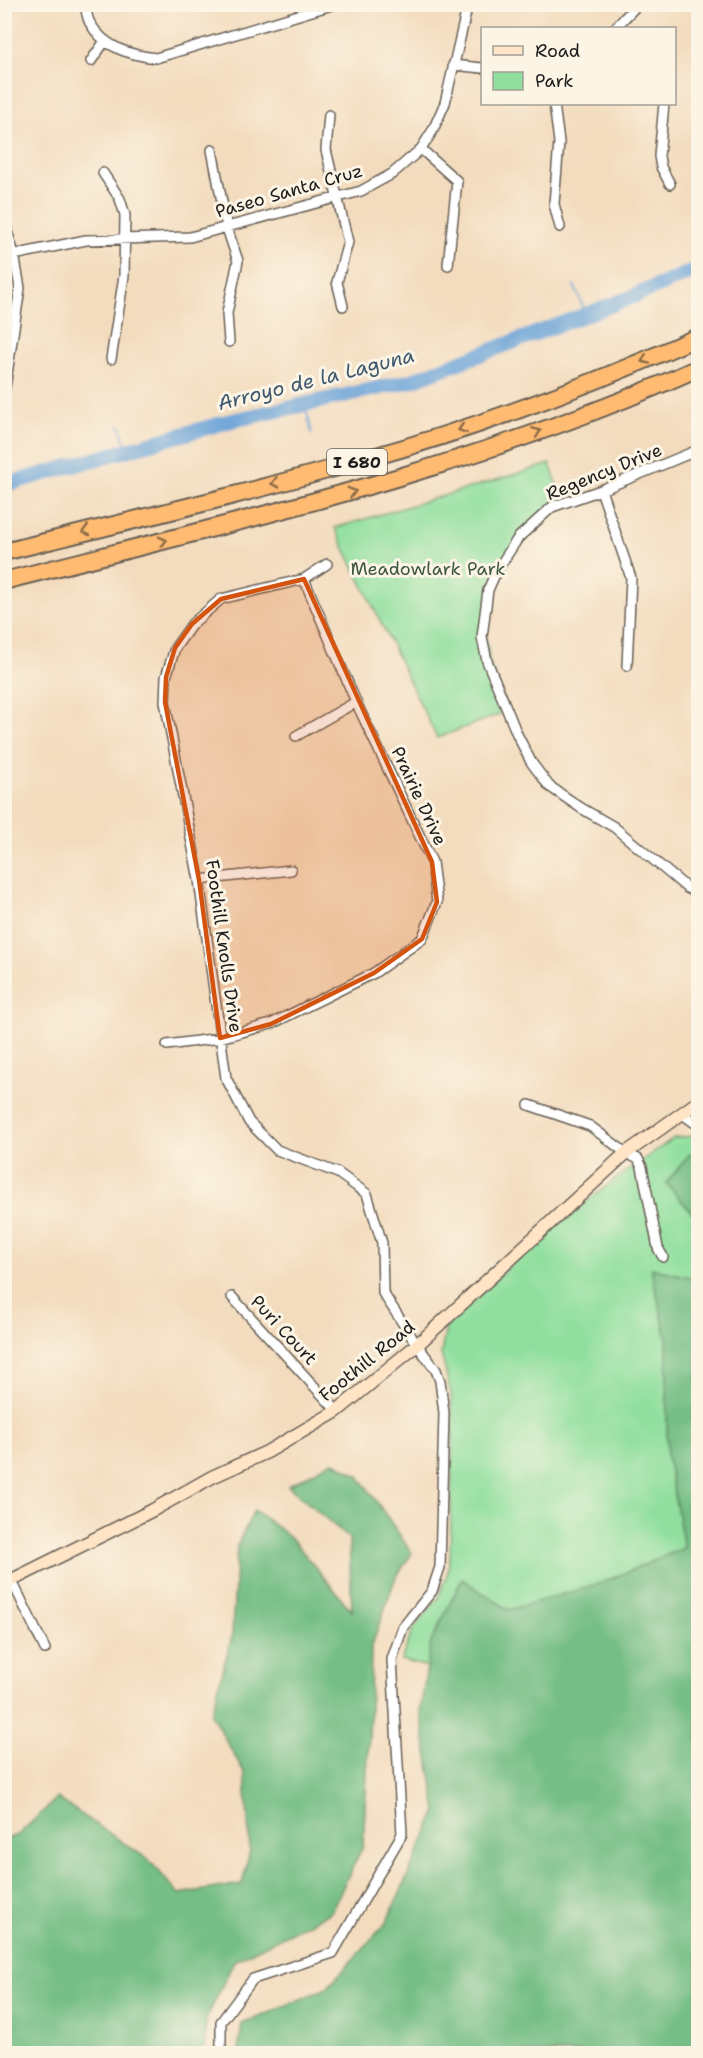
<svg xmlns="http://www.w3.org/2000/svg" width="703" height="2058" font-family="'Shantell Sans',sans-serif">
<rect width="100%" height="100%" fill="#fcf5e5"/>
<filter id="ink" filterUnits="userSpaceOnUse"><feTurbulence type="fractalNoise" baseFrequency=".0167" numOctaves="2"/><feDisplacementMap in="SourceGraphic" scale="12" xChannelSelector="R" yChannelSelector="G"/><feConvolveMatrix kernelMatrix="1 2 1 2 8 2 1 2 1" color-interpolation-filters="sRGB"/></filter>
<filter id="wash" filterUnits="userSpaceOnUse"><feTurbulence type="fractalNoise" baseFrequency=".008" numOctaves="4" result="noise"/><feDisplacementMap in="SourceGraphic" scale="24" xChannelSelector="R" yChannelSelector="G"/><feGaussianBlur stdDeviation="1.35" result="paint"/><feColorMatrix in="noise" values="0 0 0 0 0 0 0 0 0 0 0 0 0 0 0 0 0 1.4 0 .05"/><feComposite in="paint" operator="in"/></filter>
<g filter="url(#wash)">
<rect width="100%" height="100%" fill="#f3dcbe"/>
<!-- green -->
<path fill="#90df9e" stroke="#567e5d" stroke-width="1.5" d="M 550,464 L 563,502 L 535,519 L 496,571 L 485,631 L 490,665 L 508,711 L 437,738 L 335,528 Z
M 698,1133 L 698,1626 L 470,1678 L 401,1660 L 414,1628 L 438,1598 L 447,1574 L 450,1554 L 453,1422 L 451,1394 L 441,1353 L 446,1328 L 526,1250 L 614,1180 L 674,1138 L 693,1136 Z"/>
<!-- forest -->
<path fill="#74be85" stroke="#486d50" stroke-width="1.5" d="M 690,1154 L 698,1161 L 698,1220 L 666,1183 Z
M 698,1267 L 698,2053 L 238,2053 L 242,2024 L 327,1988 L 386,1923 L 437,1811 L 420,1711 L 431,1642 L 462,1579 L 509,1610 L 601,1583 L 684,1548 L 667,1455 L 667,1339 L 651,1268 L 693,1278 Z
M 333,1461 L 359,1476 L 412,1553 L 395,1579 L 371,1648 L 370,1717 L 363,1846 L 331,1912 L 234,1961 L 206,2020 L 204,2053 L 5,2053 L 5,1839 L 18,1835 L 57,1798 L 149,1860 L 179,1894 L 242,1884 L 250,1851 L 245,1774 L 211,1714 L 232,1636 L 237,1546 L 254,1510 L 291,1538 L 352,1611 L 349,1538 L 288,1486 Z"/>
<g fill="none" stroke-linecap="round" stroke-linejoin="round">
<!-- stream -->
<path stroke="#68a1d7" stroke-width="2" d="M 574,285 L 586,314
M 305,404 L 312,434
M 120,425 L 127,450"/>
<!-- river -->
<path stroke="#68a1d7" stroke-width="15" d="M 4,485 L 230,421 L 410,381 L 627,299 L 698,269"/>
</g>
</g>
<g filter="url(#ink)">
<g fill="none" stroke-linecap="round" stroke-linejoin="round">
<defs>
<path id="street" d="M 85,4 C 86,10 87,18 90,23 C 104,48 130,55 156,58 L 335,4
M 615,28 L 638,4
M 91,61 L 105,41
M 453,65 L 482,68
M 554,104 L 559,142 L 554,204 L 560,227
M 664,104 L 659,156 L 661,167 L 670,184
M 329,115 L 326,150 L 348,242 L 337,282 L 343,306
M 421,149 L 457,181 L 448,265
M 212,150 L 227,228 L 238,261 L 227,313 L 229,342
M 103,173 L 120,199 L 125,215 L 124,276 L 111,359
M 4,220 L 14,254 L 20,288 L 4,394
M 4,257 L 86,240 L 190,237 L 361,191 L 392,174 L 421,149 L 433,130 L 445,103 L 468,4
M 698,450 L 601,490 L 552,507 L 518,538 L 496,572 L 488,590 L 482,637 L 487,661 L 517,734 L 531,762 L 549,786 L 581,808 L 614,827 L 687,888 L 698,893
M 601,490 L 631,578 L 627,666
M 296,736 L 356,702
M 199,880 L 291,870
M 167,1045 L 220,1038 L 271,1024 L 374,973 L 422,939 L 437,902 L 432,862 L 356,702 L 304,579
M 529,1105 L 590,1126 L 626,1153 L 638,1159 L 642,1167 L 658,1248 L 663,1257
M 681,1113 L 698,1125
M 232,1297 L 337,1411
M 12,1581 L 45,1649
M 221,2054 L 221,2022 L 253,1979 L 333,1953 L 402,1834 L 392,1659 L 403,1627 L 432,1591 L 440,1567 L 444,1413 L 440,1381 L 436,1370 L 417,1345 L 383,1293 L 382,1243 L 367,1194 L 338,1173 L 277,1150 L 249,1122 L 226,1078 L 199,880 L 165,702 L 166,677 L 175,648 L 192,624 L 221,599 L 304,579 L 327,564"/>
<path id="secondary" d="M 4,1584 L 153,1510 L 212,1477 L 267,1452 L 337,1411 L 417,1345 L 626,1153 L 698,1102"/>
<path id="highway" d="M 4,552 C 125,522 246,494 366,459 C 479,427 591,385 698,337
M 4,581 C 239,521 477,468 698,368"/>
</defs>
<!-- street casing -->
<use href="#street" stroke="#675f55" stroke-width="12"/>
<!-- secondary casing -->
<use href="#secondary" stroke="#675f55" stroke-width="15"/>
<!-- highway casing -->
<use href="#highway" stroke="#675f55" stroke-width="20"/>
<!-- street -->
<use href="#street" stroke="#fff" stroke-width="9"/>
<!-- secondary -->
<use href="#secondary" stroke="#ffe4c6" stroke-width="12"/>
<!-- highway -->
<use href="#highway" stroke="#ffbb71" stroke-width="16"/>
</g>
<!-- one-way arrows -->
<defs><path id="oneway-chevron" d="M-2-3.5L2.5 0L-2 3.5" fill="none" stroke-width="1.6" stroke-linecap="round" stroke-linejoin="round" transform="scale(1.5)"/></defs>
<g stroke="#8e6c46">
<use href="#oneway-chevron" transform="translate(645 360) rotate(157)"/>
<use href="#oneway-chevron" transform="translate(462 429) rotate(161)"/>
<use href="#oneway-chevron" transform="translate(537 432) rotate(-20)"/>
<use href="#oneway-chevron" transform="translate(275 483) rotate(166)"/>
<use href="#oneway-chevron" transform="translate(352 492) rotate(-16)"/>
<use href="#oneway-chevron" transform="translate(86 531) rotate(166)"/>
<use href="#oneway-chevron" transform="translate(163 541) rotate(-14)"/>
</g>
</g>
<!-- marked area -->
<path fill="#d4530e" fill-opacity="0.2" stroke="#d4530e" stroke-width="4.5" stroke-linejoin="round" d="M 304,579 L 432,862 L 437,902 L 422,939 L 374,973 L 271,1024 L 220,1038 L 199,880 L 165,702 L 166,677 L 175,648 L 192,624 L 221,599 Z"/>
<g text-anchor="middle" stroke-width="6" stroke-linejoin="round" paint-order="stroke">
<!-- shield labels -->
<rect fill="#fcf5e5" stroke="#5f5d58" stroke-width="1.5" x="327" y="449" width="60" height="26" rx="4.5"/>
<g font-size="16" font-weight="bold" fill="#1c1c1c">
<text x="357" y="468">I 680</text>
</g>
<!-- street labels -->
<g font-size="18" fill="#1c1c1c" stroke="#fcf5e5">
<text transform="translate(289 191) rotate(-16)" y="6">Paseo Santa Cruz</text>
<text transform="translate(604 472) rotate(-22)" y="6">Regency Drive</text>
<text transform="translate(419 796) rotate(65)" y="6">Prairie Drive</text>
<text transform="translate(224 946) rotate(82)" y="6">Foothill Knolls Drive</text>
<text transform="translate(284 1330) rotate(47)" y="6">Puri Court</text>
<text transform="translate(367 1361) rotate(-39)" y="6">Foothill Road</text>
</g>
<!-- park labels -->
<g font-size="18" fill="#3f5643" stroke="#fcf5e5">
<text x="428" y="575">Meadowlark Park</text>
</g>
<!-- water labels -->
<g font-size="20" font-style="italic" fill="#3e5870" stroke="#fcf5e5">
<text transform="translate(316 379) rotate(-14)" y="7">Arroyo de la Laguna</text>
</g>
</g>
<!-- margin -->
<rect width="703" height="2058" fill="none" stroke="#fcf5e5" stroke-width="24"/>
<!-- legend -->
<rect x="481" y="27" width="195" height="78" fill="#fcf5e5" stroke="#a29e95" stroke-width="1.5"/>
<rect x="493" y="46" width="30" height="9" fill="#ffe4c6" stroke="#a29e95" stroke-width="1.5"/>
<text x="535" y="57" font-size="18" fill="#1c1c1c">Road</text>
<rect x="493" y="72" width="30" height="18" fill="#90df9e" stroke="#a29e95" stroke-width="1.5"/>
<text x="535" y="87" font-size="18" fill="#1c1c1c">Park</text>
</svg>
